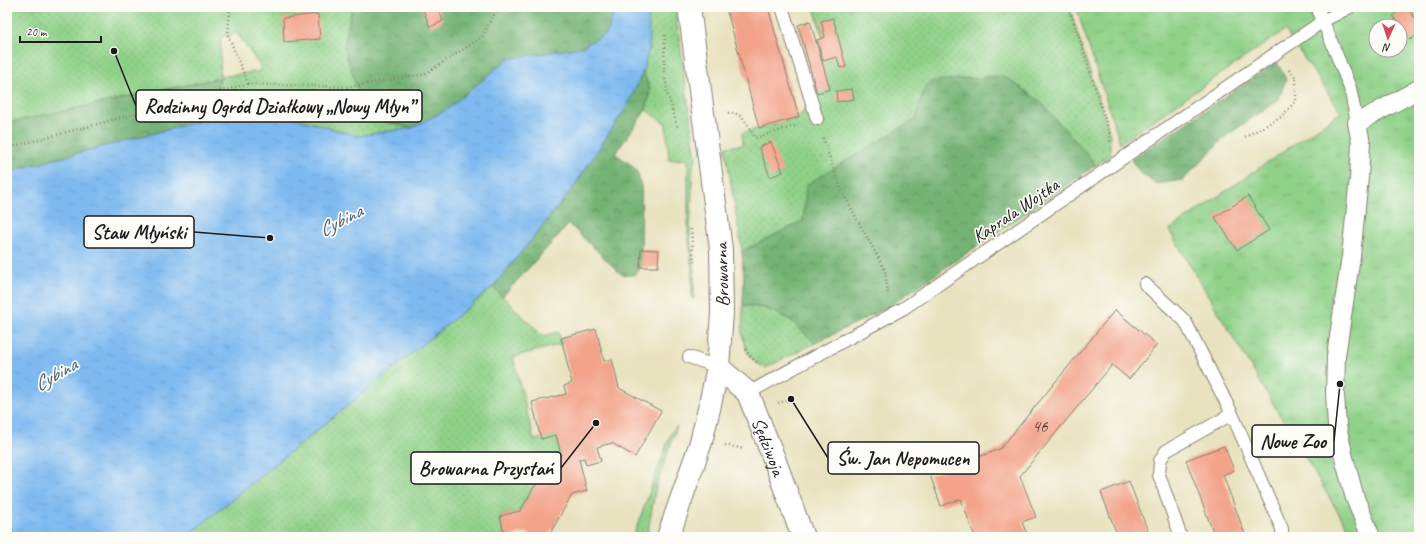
<svg xmlns="http://www.w3.org/2000/svg" width="1426" height="544" font-family="Caveat,sans-serif">
<defs>
<pattern id="grass-dots" width="8" height="8" patternUnits="userSpaceOnUse"><rect width="8" height="8" fill="#90d189"/><path d="M2 2h.1M6 6h.1" fill="none" stroke="#7cb376" stroke-width="1.8" stroke-linecap="round"/></pattern>
<pattern id="forest-crowns" width="20" height="18" patternUnits="userSpaceOnUse"><rect width="20" height="18" fill="#74b375"/><path d="M2 6a3 3 0 1 1 6 0M12 15a3 3 0 1 1 6 0" fill="none" stroke="#5e915f"/></pattern>
<pattern id="park-tufts" width="24" height="20" patternUnits="userSpaceOnUse"><rect width="24" height="20" fill="#90d189"/><path d="M3 7l-1-3M5 7V3M7 7l1-3M15 17l-1-3M17 17v-4M19 17l1-3" fill="none" stroke="#7cb376"/></pattern>
<pattern id="water-ripples" width="26" height="14" patternUnits="userSpaceOnUse"><rect width="26" height="14" fill="#7ebaf0"/><path d="M2 4q2-2 4 0t4 0M15 11q2-2 4 0t4 0" fill="none" stroke="#6c9fcd"/></pattern>
</defs>
<rect width="100%" height="100%" fill="#fdfcf7"/>
<filter id="ink" filterUnits="userSpaceOnUse"><feTurbulence type="fractalNoise" baseFrequency=".025" numOctaves="2"/><feDisplacementMap in="SourceGraphic" scale="8" xChannelSelector="R" yChannelSelector="G"/><feConvolveMatrix kernelMatrix="1 2 1 2 8 2 1 2 1" color-interpolation-filters="sRGB"/></filter>
<filter id="wash" filterUnits="userSpaceOnUse"><feTurbulence type="fractalNoise" baseFrequency=".012" numOctaves="4" result="noise"/><feDisplacementMap in="SourceGraphic" scale="16" xChannelSelector="R" yChannelSelector="G"/><feGaussianBlur stdDeviation="0.9" result="paint"/><feColorMatrix in="noise" values="0 0 0 0 0 0 0 0 0 0 0 0 0 0 0 0 0 1.4 0 .05"/><feComposite in="paint" operator="in"/></filter>
<g filter="url(#wash)">
<rect width="100%" height="100%" fill="#e9e2bf"/>
<!-- grass -->
<path fill="url(#grass-dots)" stroke="#567652" fill-rule="evenodd" d="M 7,7 L 352,7 L 344,47 L 382,121 L 412,128 L 357,136 L 295,118 L 252,116 L 196,122 L 215,102 L 220,78 L 7,123 ZM 237,33 L 260,66 L 260,71 L 220,77 L 221,37 Z
M 647,7 L 675,7 L 696,159 L 693,166 L 690,234 L 694,269 L 694,299 L 692,299 L 692,269 L 688,234 L 688,159 L 669,160 L 666,124 L 646,110 L 650,90 L 643,71 L 649,48 Z
M 814,7 L 1069,7 L 1110,134 L 1110,149 L 1112,154 L 886,308 L 765,368 L 754,361 L 747,352 L 742,333 L 744,279 L 742,251 L 725,147 L 743,145 L 742,133 L 799,117 L 817,93 L 819,52 L 826,49 Z
M 493,287 L 543,336 L 558,332 L 562,344 L 513,357 L 534,440 L 556,435 L 561,455 L 551,458 L 520,511 L 500,516 L 505,537 L 186,537 Z
M 677,426 L 656,486 L 647,537 L 633,537 L 671,433 Z"/>
<!-- forest -->
<path fill="url(#forest-crowns)" stroke="#486848" d="M 352,7 L 616,7 L 608,33 L 582,47 L 508,59 L 446,110 L 412,128 L 382,121 L 361,101 L 344,47 Z
M 1277,62 L 1286,79 L 1278,100 L 1226,136 L 1183,180 L 1155,184 L 1140,172 L 1131,160 Z
M 643,71 L 650,90 L 646,110 L 615,154 C 623,159 634,165 638,174 C 639,178 640,183 641,186 C 642,196 642,264 639,270 C 634,277 626,276 620,273 L 569,224 L 502,297 L 493,287 L 573,188 L 629,103 Z
M 1002,76 L 1009,79 L 1041,102 L 1096,165 L 886,308 L 815,343 L 789,319 L 767,309 L 743,305 L 744,279 L 742,251 L 803,221 L 806,185 L 916,119 C 920,106 921,87 933,81 Z
M 220,78 L 215,102 L 196,122 L 18,169 L 7,175 L 7,123 Z"/>
<!-- park -->
<path fill="url(#park-tufts)" stroke="#567652" fill-rule="evenodd" d="M 1076,7 L 1419,7 L 1419,537 L 1353,537 L 1169,230 L 1341,112 L 1285,30 L 1120,143 ZM 1376,26 L 1400,26 L 1400,50 L 1376,50 Z"/>
<!-- water -->
<path fill="url(#water-ripples)" stroke="#4d6b86" d="M 616,7 L 647,7 L 648,9 L 649,49 L 643,71 L 629,103 L 573,188 L 493,287 L 186,537 L 7,537 L 7,175 L 18,169 L 196,122 L 252,116 L 295,118 L 357,136 L 412,128 L 446,110 L 508,59 L 582,47 L 607,33 Z"/>
<g id="blocks">
<!-- building -->
<path fill="#f3a38a" d="M 422,7 L 438,7 L 443,21 L 430,27 Z
M 726,7 L 768,7 L 799,117 L 759,128 Z
M 1404,7 L 1407,7 L 1419,24 L 1419,34 L 1410,40 L 1393,16 Z
M 318,14 L 320,39 L 284,42 L 283,18 Z
M 833,18 L 846,67 L 840,68 L 837,57 L 823,61 L 817,40 L 825,37 L 821,21 Z
M 810,21 L 830,89 L 817,93 L 798,25 Z
M 852,89 L 854,99 L 837,102 L 836,91 Z
M 771,142 L 783,172 L 770,177 L 759,147 Z
M 1248,196 L 1269,230 L 1237,250 L 1215,217 Z
M 641,249 L 659,250 L 658,267 L 640,267 Z
M 1115,310 L 1157,345 L 1129,379 L 1112,365 L 1020,476 L 1036,517 L 1022,522 L 1028,537 L 975,537 L 961,499 L 941,506 L 930,475 L 1000,449 Z
M 596,329 L 604,361 L 612,359 L 619,388 L 661,411 L 635,457 L 612,443 L 597,447 L 601,461 L 586,465 L 584,458 L 579,459 L 587,491 L 572,495 L 548,537 L 534,537 L 525,532 L 510,537 L 505,537 L 500,516 L 520,511 L 551,458 L 561,455 L 556,435 L 541,439 L 532,402 L 566,394 L 564,386 L 572,383 L 561,338 Z
M 1224,446 L 1234,470 L 1223,475 L 1246,537 L 1215,537 L 1186,460 Z
M 1129,481 L 1150,537 L 1118,537 L 1101,492 Z"/>
</g>
</g>
<g filter="url(#ink)">
<use href="#blocks" fill-opacity="0" stroke="#827f6e" stroke-width="1"/>
<g fill="none" stroke-linecap="round" stroke-linejoin="round">
<defs>
<path id="service" d="M 782,7 L 817,119
M 1317,7 L 1323,21 L 1350,7
M 1145,284 L 1185,321 L 1232,414 L 1282,529 L 1282,537
M 689,357 L 718,367
M 748,393 L 904,308 L 1323,21 L 1350,88 L 1357,123
M 1181,537 L 1159,475 L 1160,461 L 1166,451 L 1232,414"/>
<path id="pedestrian" d="M 1371,537 L 1355,498 L 1344,458 L 1337,426 L 1335,394 L 1336,356 L 1351,256 L 1359,178 L 1361,143 L 1357,123 L 1419,89"/>
<g id="minor">
<path id="s1" d="M 718,367 L 748,393 L 773,456 L 803,537"/>
</g>
<path id="tertiary" d="M 668,537 L 701,442 L 709,409 L 718,367 L 722,313 L 721,249 L 689,7"/>
</defs>
<!-- service casing -->
<use href="#service" stroke="#827f6e" stroke-width="14"/>
<!-- pedestrian casing -->
<use href="#pedestrian" stroke="#827f6e" stroke-width="20"/>
<!-- minor casing -->
<use href="#minor" stroke="#827f6e" stroke-width="24"/>
<!-- tertiary casing -->
<use href="#tertiary" stroke="#827f6e" stroke-width="24"/>
<!-- path -->
<path stroke="#827f6e" stroke-width="2.5" stroke-dasharray="1 3" stroke-linecap="butt" d="M 230,7 L 228,35 L 248,84
M 1069,7 L 1110,134 L 1110,142
M 665,35 L 664,72 L 668,95 L 678,129
M 728,113 C 743,111 749,127 755,138 L 798,125
M 1245,137 L 1281,117 L 1296,101 L 1296,78 L 1288,69
M 823,138 L 841,190 L 885,270 L 888,294
M 7,148 L 248,84 L 348,87 L 425,74 L 482,37 L 498,7
M 691,229 L 694,262
M 746,349 C 748,355 754,360 759,364
M 778,403 L 791,399
M 725,445 L 744,449"/>
<!-- service -->
<use href="#service" stroke="#fff" stroke-width="12"/>
<!-- pedestrian -->
<use href="#pedestrian" stroke="#fff" stroke-width="18"/>
<!-- minor -->
<use href="#minor" stroke="#fff" stroke-width="22"/>
<!-- tertiary -->
<use href="#tertiary" stroke="#fff" stroke-width="22"/>
</g>
</g>
<g text-anchor="middle" stroke-width="3.5" stroke-linejoin="round" paint-order="stroke">
<!-- number labels -->
<g font-size="17" fill="#523e38">
<text x="1040" y="432">46</text>
</g>
<!-- street labels -->
<g font-size="19" fill="#1c1c1c" stroke="#fdfcf7">
<text transform="translate(1015 210) rotate(-34)" y="7">Kaprala Wojtka</text>
<text transform="translate(721 275) rotate(-92)" y="7">Browarna</text>
<text dy="7" stroke="none"><textPath href="#s1" startOffset="97">Sędziwoja</textPath></text>
</g>
<!-- water labels -->
<g font-size="20" font-style="italic" fill="#435b71" stroke="#fdfcf7">
<text transform="translate(340 220) rotate(-28)" y="7">Cybina</text>
<text transform="translate(55 374) rotate(-30)" y="7">Cybina</text>
</g>
</g>
<!-- callouts -->
<path fill="none" stroke="#1c1c1c" stroke-width="1.5" d="M114 51L136 106M270 238L194 232M1340 384L1334 441M791 399L828 458M596 423L561 468"/>
<g fill="#1c1c1c" stroke="#fdfcf7" stroke-width="1.5">
<circle cx="114" cy="51" r="4"/>
<circle cx="270" cy="238" r="4"/>
<circle cx="1340" cy="384" r="4"/>
<circle cx="791" cy="399" r="4"/>
<circle cx="596" cy="423" r="4"/>
</g>
<g fill="#fdfcf7" stroke="#1c1c1c" stroke-width="1.5">
<rect x="136" y="90" width="286" height="32" rx="4"/>
<rect x="84" y="216" width="110" height="32" rx="4"/>
<rect x="1252" y="425" width="82" height="32" rx="4"/>
<rect x="828" y="442" width="151" height="32" rx="4"/>
<rect x="411" y="452" width="150" height="32" rx="4"/>
</g>
<g font-size="20" text-anchor="middle" font-weight="bold" fill="#1c1c1c">
<text x="279" y="113">Rodzinny Ogród Działkowy „Nowy Młyn”</text>
<text x="139" y="239">Staw Młyński</text>
<text x="1293" y="448">Nowe Zoo</text>
<text x="903" y="465">Św. Jan Nepomucen</text>
<text x="486" y="475">Browarna Przystań</text>
</g>
<!-- margin -->
<rect width="1426" height="544" fill="none" stroke="#fdfcf7" stroke-width="24"/>
<!-- north arrow -->
<g transform="translate(1388 38) rotate(183)"><circle r="19" fill="#fdfcf7" stroke="#a3a29f"/>
<path d="M0-3L7 15L0 10L-7 15Z" fill="#d1495b"/>
<text y="-6" font-size="11" font-weight="bold" text-anchor="middle" fill="#1c1c1c">N</text>
</g>
<!-- scale -->
<path d="M20 36v6h81v-6" fill="none" stroke="#1c1c1c" stroke-width="2"/>
<text x="26" y="36" font-size="12" fill="#1c1c1c" stroke="#fdfcf7" stroke-width="3" paint-order="stroke">20 m</text>
</svg>
